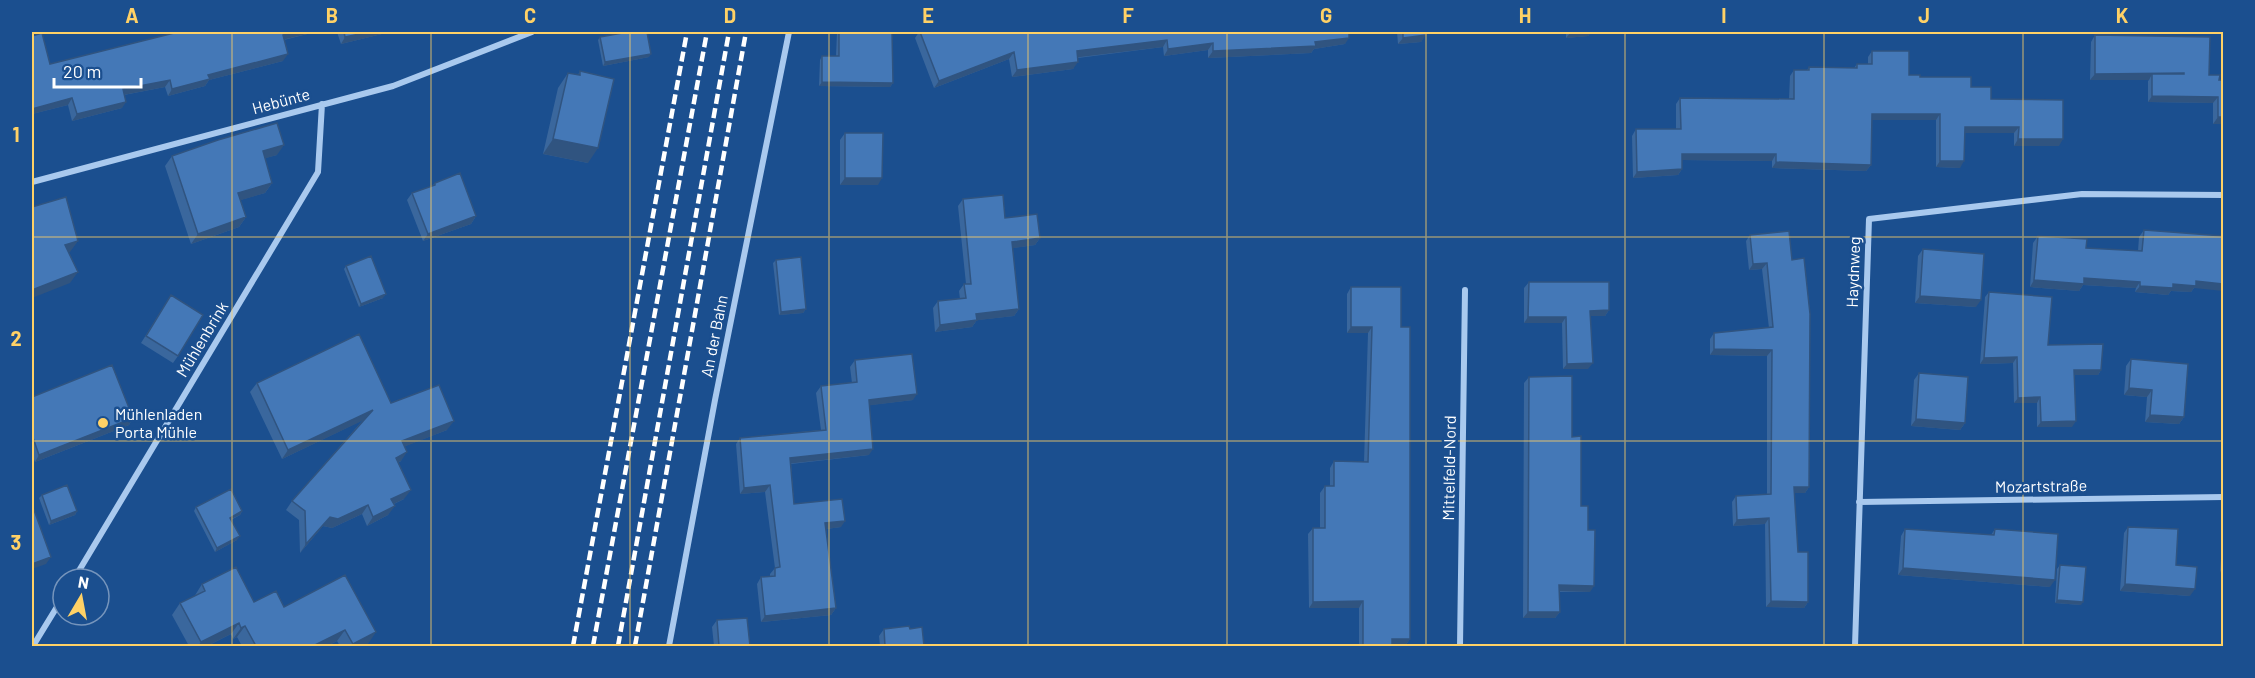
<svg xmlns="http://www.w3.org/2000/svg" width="2255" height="678" font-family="Barlow,sans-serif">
<rect width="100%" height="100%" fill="#1b4f8f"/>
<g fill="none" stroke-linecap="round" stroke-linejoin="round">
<!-- minor -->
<path stroke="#a9c9ee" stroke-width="6" d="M 32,182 L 393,86 L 532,32
M 1859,502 L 2224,497
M 74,579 L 318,172 L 322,104
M 33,646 L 63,597
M 669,646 L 715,400 L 789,32
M 1460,646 L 1465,290
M 1855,646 L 1869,219 L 2082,194 L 2224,195"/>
<!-- rail -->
<path stroke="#fff" stroke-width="4.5" stroke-dasharray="10 4.5" stroke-linecap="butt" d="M 573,646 L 687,32
M 593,646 L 707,32
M 618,646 L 729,32
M 635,646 L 746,32"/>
</g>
<!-- wall -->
<path fill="#3a679d" d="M 178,32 L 315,32 L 284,40 L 283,61 L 209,80 L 205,86 L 168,96 L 165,87 L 124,95 L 122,108 L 72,121 L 68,105 L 32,114 L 32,36 L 50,64 Z
M 337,32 L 390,32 L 341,44 Z
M 837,32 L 892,32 L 893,83 L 890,87 L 819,86 L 820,60 L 822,56 L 836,56 Z
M 919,32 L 1349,32 L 1345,44 L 1314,49 L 1311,53 L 1208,58 L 1208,50 L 1164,56 L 1163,47 L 1078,58 L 1073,69 L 1012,77 L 1009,59 L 934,88 L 915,38 Z
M 1397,32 L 1426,32 L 1421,42 L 1398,44 Z
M 1566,32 L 1591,32 L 1588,36 L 1566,38 Z
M 2095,35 L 2209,75 L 2219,80 L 2223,80 L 2223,124 L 2213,124 L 2213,103 L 2148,102 L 2148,81 L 2149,80 L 2090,80 L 2091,42 Z
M 600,37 L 649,57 L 603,66 L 598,40 Z
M 1872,51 L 1909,75 L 1971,87 L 2059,146 L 2014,146 L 2014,133 L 1965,133 L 1960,168 L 1936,167 L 1936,120 L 1871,120 L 1871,165 L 1866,171 L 1772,168 L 1772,161 L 1682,160 L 1682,169 L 1678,175 L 1633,178 L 1632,136 L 1636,129 L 1676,129 L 1676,104 L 1680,98 L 1789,99 L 1790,76 L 1794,70 L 1807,70 L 1809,67 L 1854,68 L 1857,64 L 1868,64 L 1868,57 Z
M 580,71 L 588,163 L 543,154 L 558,88 L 568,73 L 578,75 Z
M 845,133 L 878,185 L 840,185 L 840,140 Z
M 277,155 L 265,158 L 272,183 L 265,193 L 240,200 L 246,217 L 239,227 L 191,244 L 165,166 L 172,156 Z
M 435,183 L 476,216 L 471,224 L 423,241 L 407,200 L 412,193 L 432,186 Z
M 963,199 L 1005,218 L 1040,238 L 1035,245 L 1012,248 L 1019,309 L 1014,316 L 977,320 L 972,327 L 935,332 L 933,308 L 938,301 L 960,299 L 959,291 L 964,284 L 966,284 L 958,206 Z
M 2144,230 L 2194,288 L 2191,292 L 2171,291 L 2168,295 L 2135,292 L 2136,288 L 2083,285 L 2079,291 L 2030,287 L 2033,243 L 2038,236 L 2086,248 L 2138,251 L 2139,237 Z
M 1789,231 L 1809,487 L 1805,493 L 1794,493 L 1798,552 L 1808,602 L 1804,608 L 1766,607 L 1765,524 L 1733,526 L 1732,502 L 1736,496 L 1767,494 L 1767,356 L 1710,355 L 1710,339 L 1714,333 L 1769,328 L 1762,269 L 1749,270 L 1746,241 L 1750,235 Z
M 1923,249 L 1976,307 L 1915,303 L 1918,256 Z
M 776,260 L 806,309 L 803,313 L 779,315 L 773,263 Z
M 346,266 L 383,298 L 359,307 L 344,269 Z
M 1529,282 L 1609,310 L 1605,316 L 1590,316 L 1588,369 L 1563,369 L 1562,323 L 1524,323 L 1524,288 Z
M 1351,287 L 1401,327 L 1410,639 L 1405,646 L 1359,646 L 1359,608 L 1309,608 L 1308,534 L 1313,528 L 1320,528 L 1320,493 L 1325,486 L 1330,486 L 1330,468 L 1334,461 L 1364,462 L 1368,333 L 1347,333 L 1347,294 Z
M 1989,292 L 2048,345 L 2101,370 L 2098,375 L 2075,375 L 2072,427 L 2037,427 L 2037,403 L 2014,403 L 2013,363 L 1980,364 L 1985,297 Z
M 171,295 L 178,356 L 173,363 L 141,343 Z
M 2131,359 L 2184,417 L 2179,424 L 2145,422 L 2147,397 L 2124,395 L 2126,366 Z
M 855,360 L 913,400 L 870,405 L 869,455 L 791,464 L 794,504 L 841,527 L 826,529 L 836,608 L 831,615 L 761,622 L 757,584 L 761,577 L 770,577 L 770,574 L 775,568 L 765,492 L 740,494 L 736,444 L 740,438 L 821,430 L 816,393 L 821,386 L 852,383 L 850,367 Z
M 1919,373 L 1965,423 L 1960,430 L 1911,426 L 1914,380 Z
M 1529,377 L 1572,437 L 1581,506 L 1588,530 L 1590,592 L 1559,592 L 1560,612 L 1555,618 L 1523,618 L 1524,383 Z
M 257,383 L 391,403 L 447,430 L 405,446 L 401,461 L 398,463 L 404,499 L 394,504 L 388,515 L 367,526 L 362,514 L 332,528 L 323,526 L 300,553 L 299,520 L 286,510 L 292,501 L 363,420 L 282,459 L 250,392 Z
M 32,397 L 133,418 L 129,425 L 35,462 L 32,454 Z
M 42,495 L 77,511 L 75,515 L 49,525 L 39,498 Z
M 196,507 L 242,511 L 240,515 L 231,520 L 237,540 L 215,552 L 194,511 Z
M 2128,527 L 2176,565 L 2190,596 L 2120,591 L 2124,533 Z
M 1905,529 L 1991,535 L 1995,529 L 2050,587 L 1898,575 L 1901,536 Z
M 2223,530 L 2223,573 L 2220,572 Z
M 2060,565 L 2081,605 L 2055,603 L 2057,569 Z
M 345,575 L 368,644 L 363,646 L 340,646 L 337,641 L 327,646 L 242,646 L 237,637 L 233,639 L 231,634 L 207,646 L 189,646 L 172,615 L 180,603 L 194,597 L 202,584 L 254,602 L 284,607 Z
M 717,620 L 750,646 L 714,646 L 712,627 Z
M 884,629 L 910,629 L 924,646 L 880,646 L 879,636 Z"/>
<!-- shaded-wall -->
<path fill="#305480" d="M 294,32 L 315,32 L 278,41 L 283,35 Z
M 369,32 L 390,32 L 341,44 L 345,37 Z
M 1571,32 L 1591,32 L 1588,36 L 1566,38 Z
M 1426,35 L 1421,42 L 1398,44 L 1403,38 Z
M 1349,38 L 1345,44 L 1314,49 L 1311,53 L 1208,58 L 1213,51 L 1315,42 Z
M 1167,40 L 1163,47 L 1072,58 L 1077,51 Z
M 1213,43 L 1208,50 L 1164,56 L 1168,49 Z
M 1014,52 L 1009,59 L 934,88 L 939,81 Z
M 288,54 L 283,61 L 209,80 L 205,86 L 168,96 L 172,89 L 208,75 Z
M 651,54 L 649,57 L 603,66 L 605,62 Z
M 1078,62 L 1073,69 L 1012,77 L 1017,70 Z
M 2184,73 L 2180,80 L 2152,74 L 2149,80 L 2090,80 L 2095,74 Z
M 170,80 L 165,87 L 118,96 L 123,89 Z
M 822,82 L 893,83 L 890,87 L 819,86 Z
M 2152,96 L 2218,97 L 2213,103 L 2148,102 Z
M 72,98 L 68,105 L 32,114 L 32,109 Z
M 126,102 L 122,108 L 72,121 L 77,114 Z
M 1872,114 L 1940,114 L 1936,120 L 1867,120 Z
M 2218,117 L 2223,117 L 2223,124 L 2213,124 Z
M 1965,127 L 2019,127 L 2014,133 L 1960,133 Z
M 553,139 L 598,148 L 588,163 L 543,154 Z
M 2018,139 L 2063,139 L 2059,146 L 2014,146 Z
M 284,145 L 277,155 L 256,161 L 263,151 Z
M 1682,154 L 1776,154 L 1772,161 L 1677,160 Z
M 1940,161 L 1964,161 L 1960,168 L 1936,167 Z
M 1776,162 L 1871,165 L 1866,171 L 1772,168 Z
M 1682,169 L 1678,175 L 1633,178 L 1637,172 Z
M 845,178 L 882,178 L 878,185 L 840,185 Z
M 272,183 L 265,193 L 231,203 L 238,193 Z
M 476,216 L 471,224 L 423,241 L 428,234 Z
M 246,217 L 239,227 L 191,244 L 198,234 Z
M 1040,238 L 1035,245 L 1007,249 L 1012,242 Z
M 78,241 L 70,252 L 57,256 L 65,245 Z
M 1767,263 L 1762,269 L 1749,270 L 1753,264 Z
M 78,272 L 70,283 L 32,298 L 32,290 Z
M 2084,278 L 2140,282 L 2136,288 L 2083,285 L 2079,291 L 2030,287 L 2034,280 Z
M 2196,281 L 2223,284 L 2223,291 L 2194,288 L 2191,292 L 2171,291 L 2168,295 L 2135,292 L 2140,286 L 2173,284 Z
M 386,294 L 383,298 L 359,307 L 361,304 Z
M 1920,296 L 1981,300 L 1976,307 L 1915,303 Z
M 806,309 L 803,313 L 779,315 L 781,312 Z
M 1019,309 L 1014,316 L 971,321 L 976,314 Z
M 1609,310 L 1605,316 L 1586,316 L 1590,311 Z
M 1528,317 L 1566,317 L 1562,323 L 1524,323 Z
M 977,320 L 972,327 L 935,332 L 940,325 Z
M 1351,327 L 1372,327 L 1368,333 L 1347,333 Z
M 1714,349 L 1772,350 L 1767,356 L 1710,355 Z
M 2017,357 L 2013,363 L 1980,364 L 1984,358 Z
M 1593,363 L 1588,369 L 1563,369 L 1567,364 Z
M 2074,370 L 2101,370 L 2098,375 L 2071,375 Z
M 2129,388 L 2152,390 L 2147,397 L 2124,395 Z
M 917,394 L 913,400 L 865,406 L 869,400 Z
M 2040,397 L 2037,403 L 2014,403 L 2018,398 Z
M 373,410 L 366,419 L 282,459 L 288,450 Z
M 2150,415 L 2184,417 L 2179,424 L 2145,422 Z
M 133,418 L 129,425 L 35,462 L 39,455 Z
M 1916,419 L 1965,423 L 1960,430 L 1911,426 Z
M 454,421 L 447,430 L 396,450 L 402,441 Z
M 2076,421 L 2072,427 L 2037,427 L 2041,422 Z
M 873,449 L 869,455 L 786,464 L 790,458 Z
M 407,452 L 401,461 L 389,467 L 396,458 Z
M 770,485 L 765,492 L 740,494 L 744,488 Z
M 1794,487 L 1809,487 L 1805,493 L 1789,493 Z
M 411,490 L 404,499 L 385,508 L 391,499 Z
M 368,505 L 362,514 L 332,528 L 323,526 L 300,553 L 306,544 L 330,517 Z
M 395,506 L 388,515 L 367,526 L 373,517 Z
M 77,511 L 75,515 L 49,525 L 51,521 Z
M 242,511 L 240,515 L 227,521 L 230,518 Z
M 1769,518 L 1765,524 L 1733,526 L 1737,520 Z
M 845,521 L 841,527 L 820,530 L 825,523 Z
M 240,536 L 237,540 L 215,552 L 217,548 Z
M 51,557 L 46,564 L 32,569 L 32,564 Z
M 2223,567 L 2223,573 L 2220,572 Z
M 1903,568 L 2055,580 L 2050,587 L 1898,575 Z
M 2125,584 L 2195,589 L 2190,596 L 2120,591 Z
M 1559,585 L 1594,586 L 1590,592 L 1554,591 Z
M 2057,600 L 2083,602 L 2081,605 L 2055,603 Z
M 1363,601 L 1359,608 L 1309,608 L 1313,602 Z
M 1771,601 L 1808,602 L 1804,608 L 1766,607 Z
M 836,608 L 831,615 L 761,622 L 765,616 Z
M 1528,612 L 1560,612 L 1555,618 L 1523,618 Z
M 239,623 L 231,634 L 207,646 L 198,646 L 201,642 Z
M 245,626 L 237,637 L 233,639 L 241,628 Z
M 345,630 L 337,641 L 327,646 L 313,646 Z
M 376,632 L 368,644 L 363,646 L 351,646 L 353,644 Z
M 1392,639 L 1410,639 L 1405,646 L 1388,646 Z"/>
<!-- building -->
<path fill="#4478b7" stroke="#305480" stroke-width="1.5" d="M 178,32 L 294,32 L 283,35 L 288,54 L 208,75 L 210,79 L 172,89 L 170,80 L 123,89 L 126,102 L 77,114 L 72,98 L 32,109 L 32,36 L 42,33 L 50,64 Z
M 344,32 L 369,32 L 345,37 Z
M 628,32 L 647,32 L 651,54 L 605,62 L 600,37 Z
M 839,32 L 892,32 L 893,83 L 822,82 L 822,56 L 839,56 Z
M 920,32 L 1349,32 L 1349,38 L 1315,42 L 1316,46 L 1213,51 L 1213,43 L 1168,49 L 1167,40 L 1077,51 L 1078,62 L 1017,70 L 1014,52 L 939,81 Z
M 1403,32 L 1426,32 L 1426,35 L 1403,38 Z
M 2095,35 L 2210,37 L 2209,75 L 2220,75 L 2219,80 L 2223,80 L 2223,117 L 2218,117 L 2218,97 L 2152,96 L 2152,74 L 2184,74 L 2184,73 L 2095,74 Z
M 1872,51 L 1909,51 L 1909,75 L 1920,75 L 1920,77 L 1971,77 L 1971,87 L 1991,87 L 1991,99 L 2063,100 L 2063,139 L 2018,139 L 2019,127 L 1965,127 L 1964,161 L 1940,161 L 1940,114 L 1872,114 L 1871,165 L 1776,162 L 1776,154 L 1682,154 L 1682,169 L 1637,172 L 1636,129 L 1681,129 L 1680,98 L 1794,99 L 1794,70 L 1809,70 L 1809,67 L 1857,68 L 1857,64 L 1872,64 Z
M 580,71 L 614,79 L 598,148 L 553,139 L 568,73 L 580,75 Z
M 277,123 L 284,145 L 263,151 L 272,183 L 238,193 L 246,217 L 198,234 L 172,156 L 218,140 Z
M 845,133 L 883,133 L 882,178 L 845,178 Z
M 460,173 L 476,216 L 428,234 L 412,193 L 435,185 L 435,183 Z
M 1003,195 L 1005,218 L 1037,214 L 1040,238 L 1012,242 L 1019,309 L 976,314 L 977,320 L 940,325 L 938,301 L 966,298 L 964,284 L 971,284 L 963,199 Z
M 66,197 L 78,241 L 65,245 L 78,272 L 32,290 L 32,207 Z
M 2144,230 L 2223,236 L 2223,284 L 2196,281 L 2196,286 L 2173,284 L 2173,288 L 2140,286 L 2140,282 L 2084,278 L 2084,284 L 2034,280 L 2038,236 L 2087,239 L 2086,248 L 2142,251 Z
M 1789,231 L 1792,260 L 1804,258 L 1810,314 L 1809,487 L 1794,487 L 1798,552 L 1808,552 L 1808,602 L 1771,601 L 1769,518 L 1737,520 L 1736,496 L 1771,494 L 1772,350 L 1714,349 L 1714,333 L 1773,327 L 1767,263 L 1753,264 L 1750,235 Z
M 1923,249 L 1984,254 L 1981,300 L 1920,296 Z
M 371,256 L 386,294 L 361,304 L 346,266 Z
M 801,257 L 806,309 L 781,312 L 776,260 Z
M 1529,282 L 1609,282 L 1609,310 L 1590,311 L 1593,363 L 1567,364 L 1566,317 L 1528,317 Z
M 1351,287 L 1401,287 L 1401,327 L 1410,327 L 1410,639 L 1392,639 L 1392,646 L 1363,646 L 1363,601 L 1313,602 L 1313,528 L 1325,528 L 1325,486 L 1334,486 L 1334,461 L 1368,462 L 1372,327 L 1351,327 Z
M 1989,292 L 2052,297 L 2048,345 L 2103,344 L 2101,370 L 2074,370 L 2076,421 L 2041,422 L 2040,397 L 2018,398 L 2017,357 L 1984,358 Z
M 171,295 L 203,315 L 178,356 L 146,336 Z
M 359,334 L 391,403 L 439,385 L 454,421 L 402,441 L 407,452 L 396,458 L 411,490 L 391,499 L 395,506 L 373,517 L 368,505 L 338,519 L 330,517 L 306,544 L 305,511 L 292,501 L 373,410 L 288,450 L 257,383 Z
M 912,354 L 917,394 L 869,400 L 873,449 L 790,458 L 794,504 L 842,499 L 845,521 L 825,523 L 836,608 L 765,616 L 761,577 L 775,576 L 775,568 L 780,567 L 770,485 L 744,488 L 740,438 L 826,430 L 821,386 L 857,382 L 855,360 Z
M 2131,359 L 2188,364 L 2184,417 L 2150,415 L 2152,390 L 2129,388 Z
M 112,365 L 133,418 L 39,455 L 32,435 L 32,397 Z
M 1919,373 L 1968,377 L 1965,423 L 1916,419 Z
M 1572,376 L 1572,437 L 1581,436 L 1581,506 L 1588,506 L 1588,530 L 1595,530 L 1594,586 L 1559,585 L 1560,612 L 1528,612 L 1529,377 Z
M 67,485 L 77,511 L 51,521 L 42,495 Z
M 231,489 L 242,511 L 230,518 L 240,536 L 217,548 L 196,507 Z
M 34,510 L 51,557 L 32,564 L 32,511 Z
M 2128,527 L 2178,529 L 2176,565 L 2197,567 L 2195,589 L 2125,584 Z
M 1905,529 L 1994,535 L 1995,529 L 2058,534 L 2055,580 L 1903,568 Z
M 2060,565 L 2086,567 L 2083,602 L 2057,600 Z
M 236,567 L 254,602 L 276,591 L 284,607 L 345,575 L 376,632 L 353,644 L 345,630 L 313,646 L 256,646 L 245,626 L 241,628 L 239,623 L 201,642 L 180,603 L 205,591 L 202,584 Z
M 747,618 L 750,646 L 719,646 L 717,620 Z
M 909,626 L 910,629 L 922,627 L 924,646 L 885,646 L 884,629 Z
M 1807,645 L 1807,646 L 1757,646 Z"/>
<!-- grid -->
<path fill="none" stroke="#ffd166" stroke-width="1.5" stroke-opacity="0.55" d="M 232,32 L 232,646M 431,32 L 431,646M 630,32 L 630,646M 829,32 L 829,646M 1028,32 L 1028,646M 1227,32 L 1227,646M 1426,32 L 1426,646M 1625,32 L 1625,646M 1824,32 L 1824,646M 2023,32 L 2023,646M 32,237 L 2224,237M 32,441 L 2224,441"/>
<!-- markers -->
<circle fill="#ffd166" stroke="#1b4f8f" stroke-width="2" cx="103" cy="423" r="6"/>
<g text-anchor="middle" stroke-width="5" stroke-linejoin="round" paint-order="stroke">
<!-- street labels -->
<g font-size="16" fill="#fff" stroke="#1b4f8f">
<text transform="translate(281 101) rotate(-15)" y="6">Hebünte</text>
<text transform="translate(1853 272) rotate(-88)" y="6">Haydnweg</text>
<text transform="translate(714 336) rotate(-79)" y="6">An der Bahn</text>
<text transform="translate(202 339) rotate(-59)" y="6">Mühlenbrink</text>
<text transform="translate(1449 468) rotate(-89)" y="6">Mittelfeld-Nord</text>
<text transform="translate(2041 486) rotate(-1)" y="6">Mozartstraße</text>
</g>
<!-- poi labels -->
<g font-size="16" fill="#fff" stroke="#1b4f8f" text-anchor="start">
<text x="115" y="420">Mühlenladen<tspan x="115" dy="18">Porta Mühle</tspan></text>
</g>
</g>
<!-- border -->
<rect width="2255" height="678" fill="none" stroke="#1b4f8f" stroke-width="66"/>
<!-- north arrow -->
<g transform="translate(81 597) rotate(10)"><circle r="28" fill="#1b4f8f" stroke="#7695bc" stroke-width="1.5"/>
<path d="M0-4.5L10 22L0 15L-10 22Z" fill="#ffd166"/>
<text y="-9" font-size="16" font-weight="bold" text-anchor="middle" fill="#ffffff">N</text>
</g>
<!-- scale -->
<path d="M54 78v9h87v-9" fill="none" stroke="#ffffff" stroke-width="3"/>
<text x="63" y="78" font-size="18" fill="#ffffff" stroke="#1b4f8f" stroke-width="4.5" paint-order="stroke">20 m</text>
<rect x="33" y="33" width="2189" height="612" fill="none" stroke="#ffd166" stroke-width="2"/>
<g font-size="20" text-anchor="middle" font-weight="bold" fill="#ffd166">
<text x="132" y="23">A</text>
<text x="332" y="23">B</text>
<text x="530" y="23">C</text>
<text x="730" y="23">D</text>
<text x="928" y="23">E</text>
<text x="1128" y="23">F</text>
<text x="1326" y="23">G</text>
<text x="1525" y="23">H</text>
<text x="1724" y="23">I</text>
<text x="1924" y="23">J</text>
<text x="2122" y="23">K</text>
<text x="16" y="142">1</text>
<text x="16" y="346">2</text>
<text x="16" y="550">3</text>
</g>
</svg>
